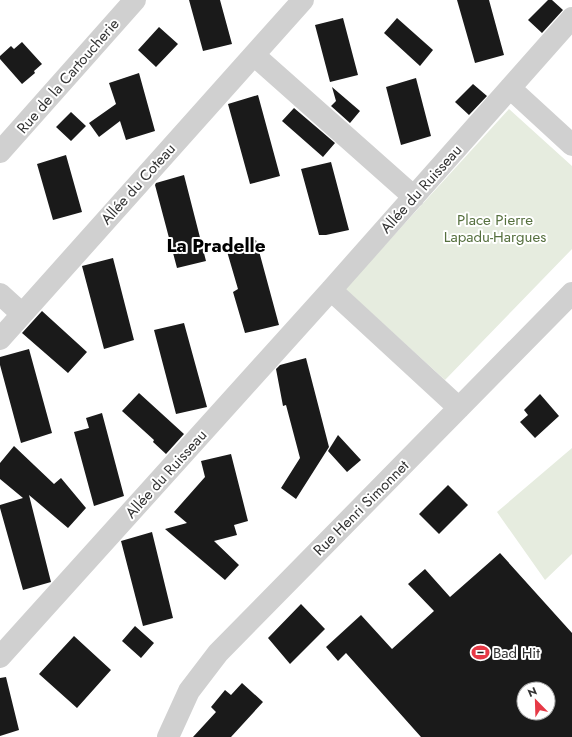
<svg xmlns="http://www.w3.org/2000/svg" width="572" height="737" font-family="Jost,sans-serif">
<rect width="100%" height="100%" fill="#fff"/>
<!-- green -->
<path fill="#e6ecdf" d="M 509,109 L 572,166 L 572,249 L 445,380 L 345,289 Z
M 572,448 L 572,554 L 545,580 L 497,512 Z"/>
<!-- building -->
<path fill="#1a1a1a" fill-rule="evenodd" d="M 189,0 L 220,0 L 232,44 L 203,51 Z
M 457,0 L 489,0 L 504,55 L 475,63 Z
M 548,0 L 552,0 L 563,10 L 542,33 L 528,20 Z
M 343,18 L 358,75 L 330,82 L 315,25 Z
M 397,18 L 433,50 L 420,66 L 384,33 Z
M 159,27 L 178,44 L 156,67 L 138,50 Z
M 22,42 L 42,64 L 34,71 L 35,73 L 22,84 L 0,59 L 0,56 L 11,46 L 14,49 Z
M 139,73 L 155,131 L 126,140 L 120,121 L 99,137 L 89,123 L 116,104 L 109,83 Z
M 416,78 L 431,136 L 401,145 L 386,87 Z
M 473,84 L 487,96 L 469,115 L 455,102 Z
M 332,87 L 360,111 L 350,123 L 331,106 L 336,101 Z
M 258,95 L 280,176 L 250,184 L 228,104 Z
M 294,108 L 335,143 L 323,157 L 282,121 Z
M 71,112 L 86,126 L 71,141 L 56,127 Z
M 66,155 L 82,212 L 53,220 L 37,164 Z
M 331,162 L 349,230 L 326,235 L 319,235 L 301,169 Z
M 184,175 L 206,261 L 177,268 L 155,185 L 156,183 Z
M 256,240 L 279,325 L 245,333 L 233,292 L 238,289 L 226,248 Z
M 113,258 L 134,340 L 104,349 L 82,266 Z
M 42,311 L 87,352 L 68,373 L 22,333 Z
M 184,323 L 207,407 L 176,414 L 154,330 Z
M 29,349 L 52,433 L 21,443 L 0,365 L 0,357 Z
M 306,358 L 329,447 L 296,499 L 281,488 L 300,458 L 286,405 L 283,406 L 276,369 L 280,365 Z
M 139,393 L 184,434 L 166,454 L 153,442 L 154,440 L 122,411 Z
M 540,394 L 559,416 L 535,438 L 520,422 L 528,415 L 524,410 Z
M 102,413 L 124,496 L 94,506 L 74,432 L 89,428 L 86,418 Z
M 338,435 L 361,460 L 347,472 L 328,451 Z
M 14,446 L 54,484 L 61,478 L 86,508 L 68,528 L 29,495 L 51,582 L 23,590 L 0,508 L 0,505 L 23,498 L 0,479 L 0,463 Z
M 231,454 L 248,521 L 234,525 L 237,535 L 214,541 L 239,565 L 225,580 L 165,529 L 187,523 L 174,512 L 205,477 L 201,461 Z
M 448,485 L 468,505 L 439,534 L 419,514 Z
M 152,532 L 173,618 L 143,626 L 121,541 Z
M 500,553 L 572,633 L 572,737 L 421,737 L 346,653 L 338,661 L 326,647 L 361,615 L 392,649 L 434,611 L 408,584 L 425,569 L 450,597 ZM 524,689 L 548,689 L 548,713 L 524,713 Z
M 301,604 L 325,629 L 290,664 L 268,638 Z
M 135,626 L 154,643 L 141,658 L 122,641 Z
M 74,636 L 111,670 L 77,708 L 39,674 Z
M 6,677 L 19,730 L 0,736 L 0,678 Z
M 242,683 L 263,702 L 231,737 L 193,737 L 216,712 L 211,707 L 225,690 L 231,695 Z"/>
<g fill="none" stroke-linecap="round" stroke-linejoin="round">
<!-- street -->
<path stroke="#d0d0d0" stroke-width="22" d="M 254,55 L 414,197
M 510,88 L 572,145
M 0,152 L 135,0
M 331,290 L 459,408
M 0,294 L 22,314
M 0,339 L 303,0
M 0,657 L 331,290 L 572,18
M 168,737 L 189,691 L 218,653 L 572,293"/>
</g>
<!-- icons -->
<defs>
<symbol id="stadium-bare" viewBox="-9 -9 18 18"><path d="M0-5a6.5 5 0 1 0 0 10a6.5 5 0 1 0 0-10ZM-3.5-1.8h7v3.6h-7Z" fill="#e63946" stroke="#fff" stroke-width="2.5" paint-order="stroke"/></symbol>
</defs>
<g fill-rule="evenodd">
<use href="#stadium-bare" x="468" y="640" width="25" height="25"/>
</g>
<g text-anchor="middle" stroke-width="4" stroke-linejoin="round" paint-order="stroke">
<!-- street labels -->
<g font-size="15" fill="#333" stroke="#fff">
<text transform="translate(68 76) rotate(-49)" y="5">Rue de la Cartoucherie</text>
<text transform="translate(138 184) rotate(-48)" y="5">Allée du Coteau</text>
<text transform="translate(421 189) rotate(-48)" y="5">Allée du Ruisseau</text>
<text transform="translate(166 474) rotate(-48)" y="5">Allée du Ruisseau</text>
<text transform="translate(361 508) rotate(-45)" y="5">Rue Henri Simonnet</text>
</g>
<!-- park labels -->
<g font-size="15" fill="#56703f" stroke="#fff">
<text x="495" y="225">Place Pierre<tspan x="495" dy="17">Lapadu-Hargues</tspan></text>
</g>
<!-- poi labels -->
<g font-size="15" fill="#333" stroke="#fff" text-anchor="start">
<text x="493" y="658">Bad Hit</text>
</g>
<!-- district labels -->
<g font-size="19" font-weight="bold" fill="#000" stroke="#fff">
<text x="216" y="252">La Pradelle</text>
</g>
</g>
<!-- north arrow -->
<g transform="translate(536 701) rotate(337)"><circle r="19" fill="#ffffff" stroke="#adadad"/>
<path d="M0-3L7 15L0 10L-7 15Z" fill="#e63946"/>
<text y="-6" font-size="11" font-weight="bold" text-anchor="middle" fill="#333333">N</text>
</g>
</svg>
